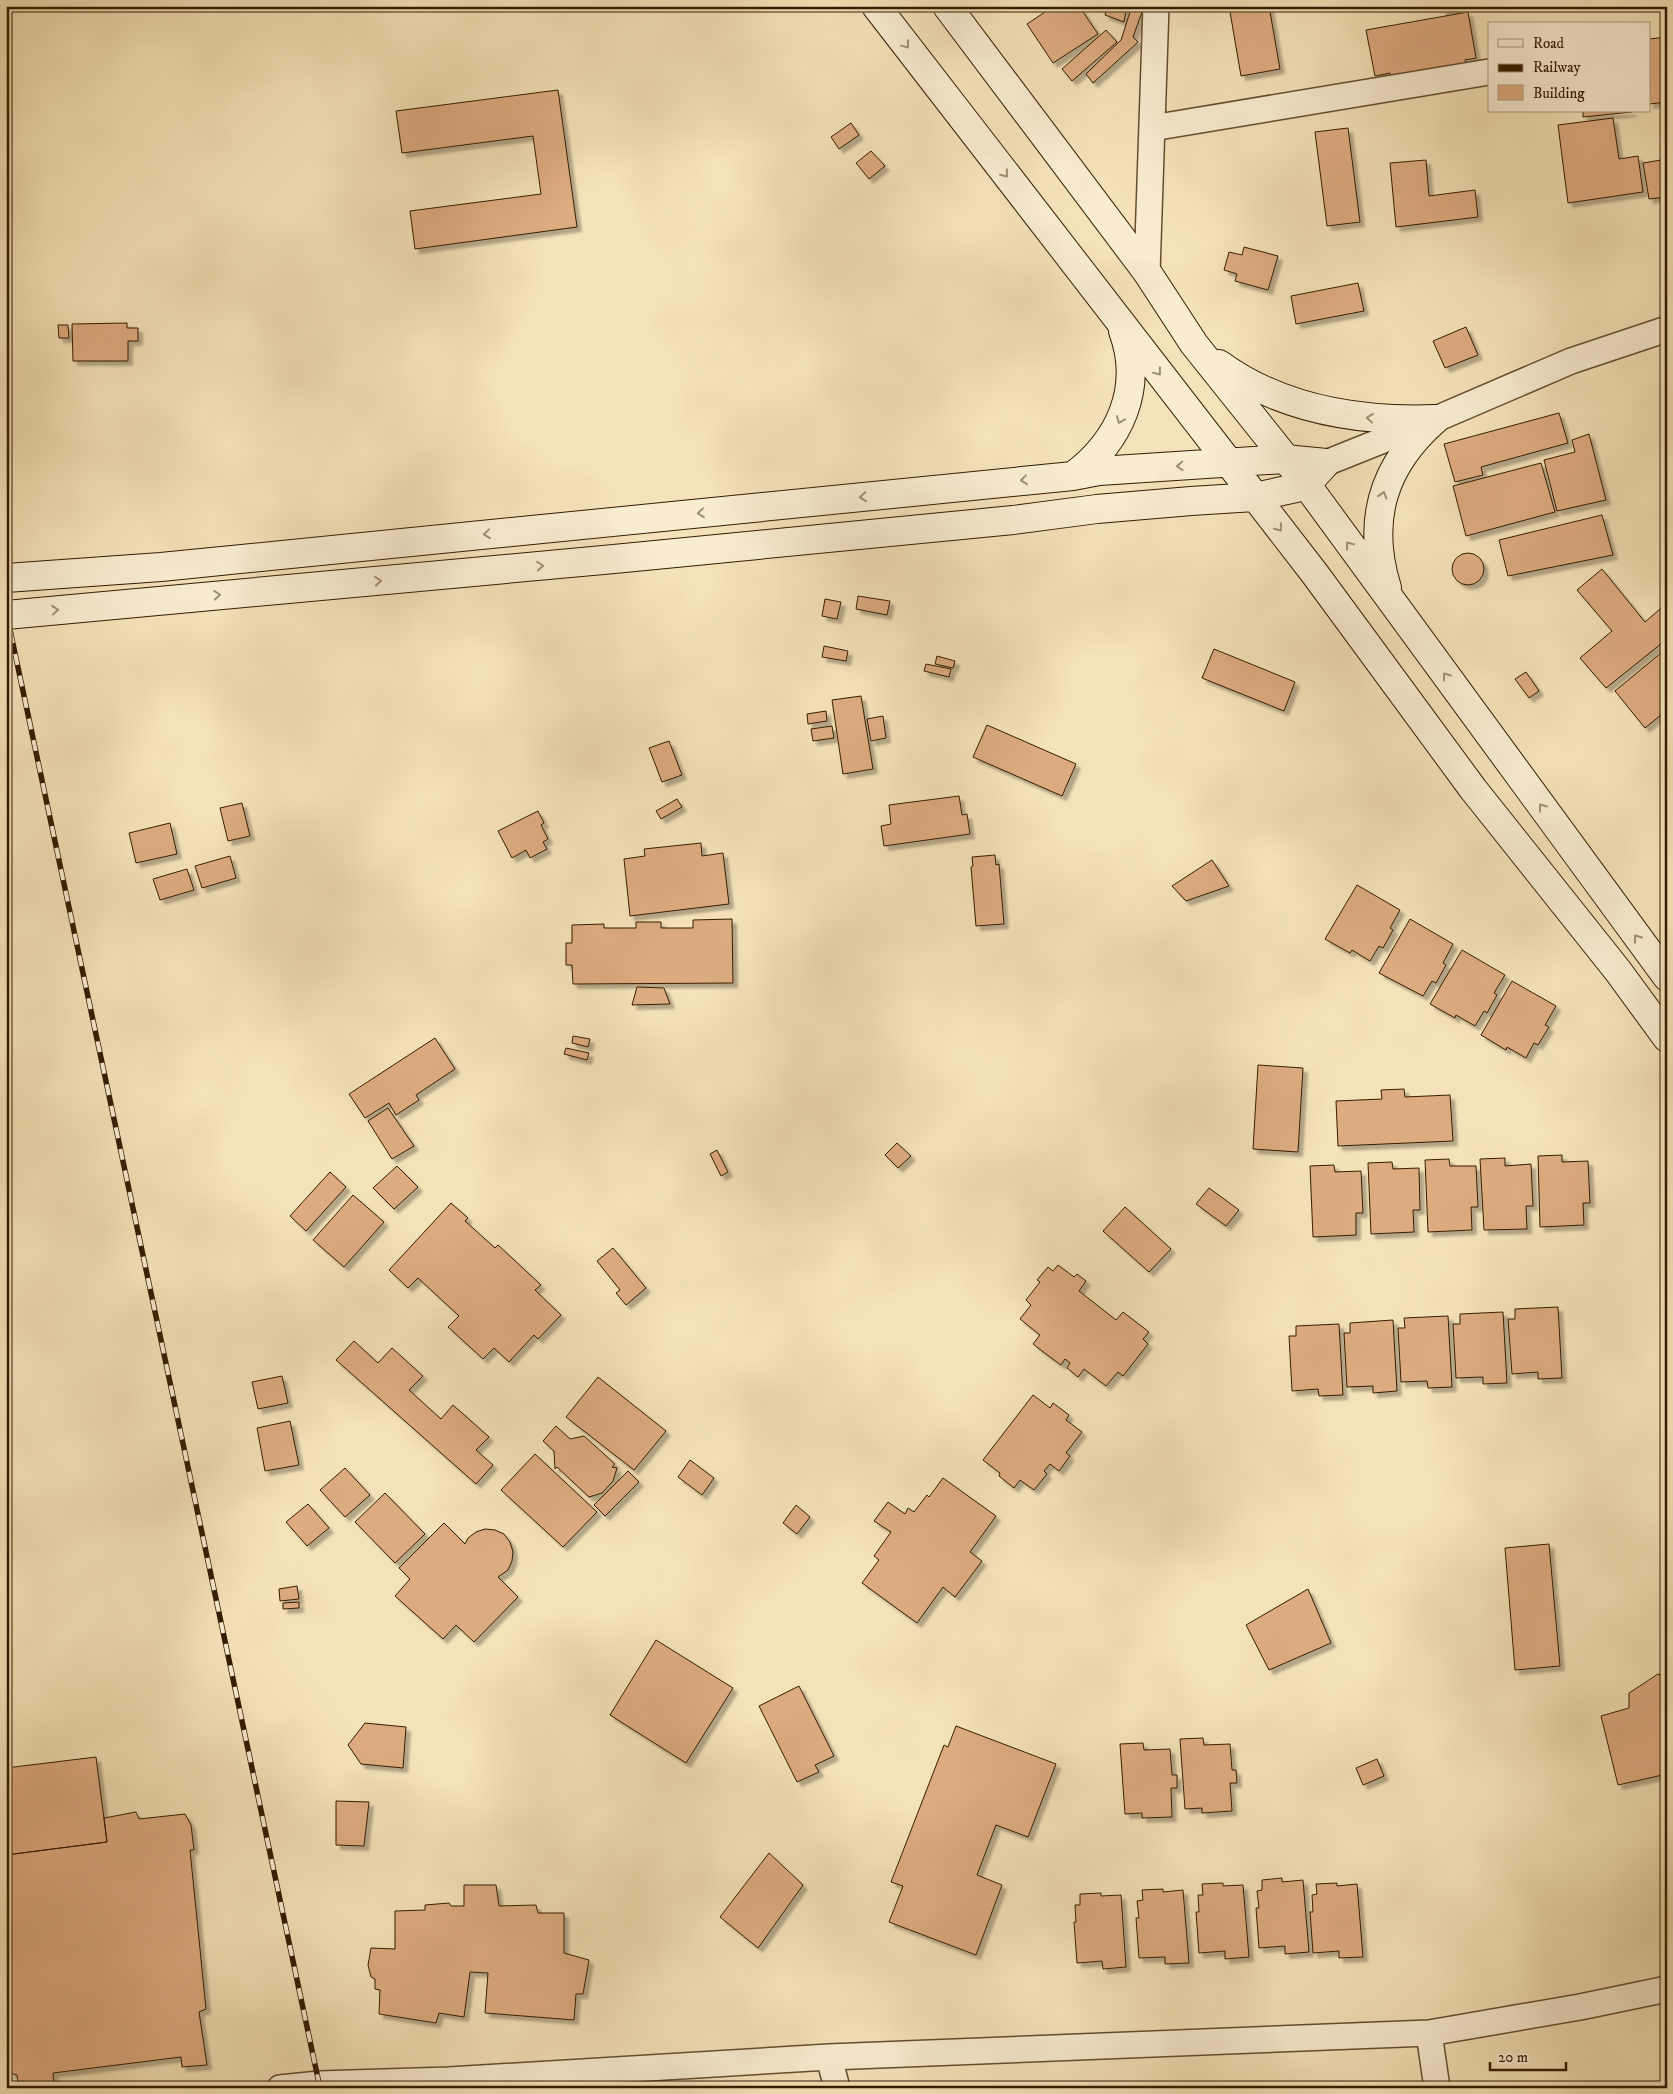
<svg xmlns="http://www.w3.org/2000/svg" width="1673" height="2094" font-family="'IM FELL DW Pica',serif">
<defs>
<filter id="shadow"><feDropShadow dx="4.5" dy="4.5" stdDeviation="1" flood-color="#0004"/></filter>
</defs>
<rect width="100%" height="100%" fill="#f4e2b8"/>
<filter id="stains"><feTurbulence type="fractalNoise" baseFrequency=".004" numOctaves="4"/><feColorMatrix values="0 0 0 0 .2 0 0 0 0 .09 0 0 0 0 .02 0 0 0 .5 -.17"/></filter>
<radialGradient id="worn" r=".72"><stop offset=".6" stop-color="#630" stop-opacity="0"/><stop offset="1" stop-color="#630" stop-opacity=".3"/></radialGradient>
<!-- building -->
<path fill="#ddab80" stroke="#341c00" filter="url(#shadow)" d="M 1054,6 L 1079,6 L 1098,34 L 1053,63 L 1027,24 Z
M 1107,6 L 1127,6 L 1124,22 L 1105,15 Z
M 1229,6 L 1269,6 L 1280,69 L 1241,76 Z
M 1441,6 L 1454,6 L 1454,10 L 1442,11 Z
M 1131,9 L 1142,12 L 1133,37 L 1138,42 L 1093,83 L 1086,74 L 1121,40 Z
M 1468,12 L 1476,58 L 1465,60 L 1467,73 L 1392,85 L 1390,73 L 1375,76 L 1366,30 Z
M 1106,30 L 1117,42 L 1072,81 L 1062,69 Z
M 1667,37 L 1667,102 L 1649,104 L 1649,39 Z
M 558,90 L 577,227 L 415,249 L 410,211 L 541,194 L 533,136 L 402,153 L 396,111 Z
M 1583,111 L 1632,111 L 1632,112 L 1583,117 Z
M 1613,118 L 1619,159 L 1638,156 L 1643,192 L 1568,203 L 1558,125 Z
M 851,123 L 859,135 L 839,149 L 831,137 Z
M 1348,128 L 1360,222 L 1327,226 L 1315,132 Z
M 871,151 L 885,166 L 869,179 L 856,163 Z
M 1667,159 L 1667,197 L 1649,199 L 1643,163 Z
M 1426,160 L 1429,196 L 1475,190 L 1478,217 L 1396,227 L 1390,163 Z
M 1244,247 L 1278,256 L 1268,290 L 1235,281 L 1237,274 L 1224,270 L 1229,252 L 1242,255 Z
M 1358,283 L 1364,311 L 1296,324 L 1291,296 Z
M 127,323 L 127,328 L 138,328 L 138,341 L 128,341 L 128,361 L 73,361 L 72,324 Z
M 58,325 L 68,325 L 69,338 L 59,338 Z
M 1466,327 L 1478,355 L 1445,368 L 1433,341 Z
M 1559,413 L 1568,443 L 1481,467 L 1483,475 L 1455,482 L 1444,444 Z
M 1589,434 L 1606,500 L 1557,511 L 1544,460 L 1575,452 L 1572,440 Z
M 1541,463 L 1555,512 L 1466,536 L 1453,486 Z
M 1602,515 L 1613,555 L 1508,576 L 1499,540 Z
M1452 569a16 16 0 1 1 32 0a16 16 0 1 1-32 0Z
M 1602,569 L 1645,622 L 1667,603 L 1667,639 L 1606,688 L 1580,658 L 1612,631 L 1577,590 Z
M 858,596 L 890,601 L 887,615 L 856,609 Z
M 825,599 L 841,602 L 837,619 L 822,616 Z
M 824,646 L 848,651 L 846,661 L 822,657 Z
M 1667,648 L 1667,710 L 1645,728 L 1615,691 Z
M 1214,649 L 1295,682 L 1284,711 L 1202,678 Z
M 937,656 L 955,661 L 953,668 L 935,664 Z
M 926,664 L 951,669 L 949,677 L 924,671 Z
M 1526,672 L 1539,691 L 1529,698 L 1515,679 Z
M 861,696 L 873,769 L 843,774 L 832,700 Z
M 826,711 L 827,721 L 808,724 L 807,714 Z
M 883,716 L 886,738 L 871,741 L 867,719 Z
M 987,725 L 1076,764 L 1062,796 L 973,757 Z
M 832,726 L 834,738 L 813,741 L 811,729 Z
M 669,741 L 682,775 L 662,782 L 649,748 Z
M 959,796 L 962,815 L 967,814 L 970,834 L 884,846 L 881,826 L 891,824 L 889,805 Z
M 677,799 L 682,807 L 661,819 L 656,811 Z
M 242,803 L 250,836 L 228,841 L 220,808 Z
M 538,811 L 544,823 L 541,825 L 548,839 L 543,842 L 547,849 L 530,858 L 526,850 L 512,858 L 498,831 Z
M 170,823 L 177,854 L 136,863 L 129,833 Z
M 701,843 L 702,856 L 723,853 L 729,904 L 630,916 L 624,859 L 645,856 L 644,849 Z
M 995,855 L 996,865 L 999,864 L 1004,924 L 976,926 L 971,867 L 973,866 L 972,857 Z
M 230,856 L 236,878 L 202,888 L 195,866 Z
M 1212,860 L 1229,886 L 1186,901 L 1172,886 Z
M 187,869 L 194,890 L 160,900 L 153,879 Z
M 1357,885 L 1400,910 L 1390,928 L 1393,930 L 1383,948 L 1379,946 L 1370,961 L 1352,950 L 1350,953 L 1325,939 Z
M 732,919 L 733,983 L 573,984 L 572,965 L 566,965 L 566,943 L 572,943 L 572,925 L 604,924 L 604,928 L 636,928 L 636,922 L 661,922 L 661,928 L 693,928 L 693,920 Z
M 1410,919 L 1453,944 L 1443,963 L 1446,965 L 1436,983 L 1432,981 L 1423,996 L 1379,973 Z
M 1462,950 L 1505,975 L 1494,993 L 1497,995 L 1487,1013 L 1484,1011 L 1475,1026 L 1456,1015 L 1455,1018 L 1430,1004 Z
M 1512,981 L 1556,1006 L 1545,1025 L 1549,1027 L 1538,1045 L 1534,1043 L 1526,1058 L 1507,1047 L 1506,1050 L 1481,1035 Z
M 637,987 L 664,988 L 670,1004 L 632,1005 Z
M 573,1036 L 590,1039 L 588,1047 L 572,1043 Z
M 435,1038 L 455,1069 L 416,1095 L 419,1100 L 396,1115 L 389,1103 L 365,1118 L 349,1094 Z
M 566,1048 L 589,1053 L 587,1060 L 564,1054 Z
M 1258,1065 L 1303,1068 L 1298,1152 L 1253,1149 Z
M 1404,1089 L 1405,1097 L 1450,1095 L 1453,1141 L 1338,1146 L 1336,1101 L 1382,1099 L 1381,1090 Z
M 388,1108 L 414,1146 L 392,1159 L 368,1121 Z
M 897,1143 L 911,1156 L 898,1168 L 885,1155 Z
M 717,1150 L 728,1172 L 721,1176 L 710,1154 Z
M 1562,1155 L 1562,1162 L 1588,1161 L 1590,1203 L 1583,1203 L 1584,1225 L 1540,1227 L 1538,1156 Z
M 1505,1158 L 1505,1166 L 1531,1164 L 1533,1206 L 1526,1206 L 1527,1229 L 1484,1230 L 1480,1159 Z
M 1449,1159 L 1450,1166 L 1476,1166 L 1478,1207 L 1471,1207 L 1472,1230 L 1428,1232 L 1425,1160 Z
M 1392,1162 L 1393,1169 L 1419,1168 L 1420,1210 L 1413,1210 L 1414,1232 L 1371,1234 L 1368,1163 Z
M 1334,1165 L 1335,1172 L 1361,1171 L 1363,1213 L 1356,1213 L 1356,1235 L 1313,1237 L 1310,1166 Z
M 397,1166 L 418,1187 L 394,1209 L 373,1188 Z
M 330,1172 L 346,1187 L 306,1231 L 290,1216 Z
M 1209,1188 L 1239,1210 L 1226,1226 L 1196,1204 Z
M 353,1195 L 384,1222 L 344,1267 L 313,1240 Z
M 451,1203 L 468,1218 L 465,1221 L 495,1248 L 498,1245 L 541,1285 L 535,1290 L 561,1315 L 538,1339 L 534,1335 L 509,1362 L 494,1348 L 483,1359 L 448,1327 L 459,1316 L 418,1278 L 408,1288 L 389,1270 Z
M 1125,1207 L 1171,1249 L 1149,1272 L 1103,1231 Z
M 613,1248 L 646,1288 L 626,1305 L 616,1293 L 620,1290 L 597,1261 Z
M 1058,1265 L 1074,1277 L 1077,1274 L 1086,1281 L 1079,1291 L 1116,1320 L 1123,1312 L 1149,1332 L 1143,1339 L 1148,1344 L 1123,1376 L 1118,1372 L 1106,1386 L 1084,1369 L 1078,1377 L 1067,1368 L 1070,1363 L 1065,1359 L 1061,1365 L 1046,1354 L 1033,1344 L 1040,1335 L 1020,1319 L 1031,1305 L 1026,1300 L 1040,1282 L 1037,1280 L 1048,1267 L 1053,1271 Z
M 1558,1307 L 1562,1378 L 1538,1379 L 1538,1372 L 1512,1374 L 1508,1319 L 1515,1319 L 1515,1309 Z
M 1503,1312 L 1507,1383 L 1483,1384 L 1483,1377 L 1456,1378 L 1453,1324 L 1460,1324 L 1460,1314 Z
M 1448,1316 L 1452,1387 L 1428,1388 L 1427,1381 L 1401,1382 L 1398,1328 L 1405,1328 L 1404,1318 Z
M 1393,1320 L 1397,1391 L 1373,1393 L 1373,1386 L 1347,1387 L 1344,1333 L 1350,1333 L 1350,1323 Z
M 1339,1324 L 1343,1395 L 1319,1396 L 1318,1389 L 1292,1391 L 1289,1336 L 1296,1336 L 1296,1326 Z
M 354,1341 L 378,1363 L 392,1348 L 423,1376 L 409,1390 L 441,1419 L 453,1405 L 489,1437 L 476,1450 L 493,1465 L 476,1484 L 336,1360 Z
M 282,1376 L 288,1403 L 258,1409 L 252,1382 Z
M 598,1377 L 666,1431 L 634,1470 L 566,1417 Z
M 1033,1395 L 1050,1408 L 1053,1403 L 1069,1415 L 1066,1420 L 1082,1432 L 1066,1453 L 1070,1456 L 1059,1471 L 1050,1464 L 1044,1471 L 1047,1474 L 1034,1490 L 1020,1480 L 1014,1488 L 999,1476 L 1000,1473 L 983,1460 Z
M 290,1421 L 299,1465 L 265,1471 L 257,1428 Z
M 556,1426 L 570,1439 L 584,1436 L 615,1464 L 612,1467 L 617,1468 L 613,1481 L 602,1493 L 589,1497 L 557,1467 L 555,1469 L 554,1451 L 543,1441 Z
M 535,1454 L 597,1512 L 563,1547 L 501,1490 Z
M 690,1460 L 714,1478 L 702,1495 L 678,1477 Z
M 345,1468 L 370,1495 L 345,1517 L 320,1490 Z
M 628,1471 L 639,1482 L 605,1516 L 594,1505 Z
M 943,1478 L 996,1516 L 970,1552 L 982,1561 L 955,1597 L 943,1587 L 917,1623 L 862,1583 L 879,1560 L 874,1556 L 891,1532 L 874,1521 L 888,1502 L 905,1514 L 908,1508 L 914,1512 L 927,1495 L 929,1497 Z
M 385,1493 L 425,1534 L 395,1563 L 355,1522 Z
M 308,1504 L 329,1528 L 307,1546 L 286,1522 Z
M 796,1505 L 810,1517 L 797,1534 L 783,1523 Z
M 444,1523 L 465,1544 L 468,1538 L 476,1532 L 485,1529 L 495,1530 L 504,1534 L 510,1542 L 513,1552 L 512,1561 L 508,1570 L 498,1577 L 518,1597 L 474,1642 L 456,1625 L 443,1639 L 395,1596 L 410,1579 L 399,1568 Z
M 1549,1544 L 1560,1666 L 1515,1670 L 1505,1548 Z
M 297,1586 L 299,1599 L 280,1601 L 279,1589 Z
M 1308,1589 L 1331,1643 L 1269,1670 L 1246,1625 Z
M 299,1602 L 299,1608 L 283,1609 L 283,1603 Z
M 656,1640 L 733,1688 L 686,1763 L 610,1715 Z
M 1658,1674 L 1667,1678 L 1667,1774 L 1618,1785 L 1601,1716 L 1629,1708 L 1629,1693 Z
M 799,1686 L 834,1756 L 815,1765 L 819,1772 L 797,1782 L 759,1706 Z
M 365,1723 L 406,1727 L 403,1768 L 361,1764 L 348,1745 Z
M 956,1726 L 1056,1764 L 1028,1837 L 996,1825 L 977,1875 L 1002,1885 L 976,1955 L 889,1922 L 903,1886 L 891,1882 L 944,1745 L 948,1747 Z
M 1203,1738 L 1204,1745 L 1230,1744 L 1232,1770 L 1236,1770 L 1237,1783 L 1230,1783 L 1232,1811 L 1202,1813 L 1202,1808 L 1185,1809 L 1180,1739 Z
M 1143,1743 L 1144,1750 L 1170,1749 L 1172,1775 L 1177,1775 L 1177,1788 L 1171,1788 L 1172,1817 L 1142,1818 L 1142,1813 L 1125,1814 L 1120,1744 Z
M 96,1757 L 107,1842 L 6,1855 L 6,1768 Z
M 1377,1759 L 1384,1776 L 1363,1785 L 1356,1768 Z
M 336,1801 L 369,1802 L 364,1846 L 336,1845 Z
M 136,1812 L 139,1819 L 185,1814 L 191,1825 L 194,1850 L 190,1850 L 206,2009 L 199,2012 L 207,2065 L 182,2067 L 181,2057 L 53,2073 L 54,2086 L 19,2088 L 17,2075 L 10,2073 L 6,2044 L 6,1855 L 107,1842 L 104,1818 Z
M 769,1853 L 803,1885 L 758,1948 L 720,1917 Z
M 1282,1878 L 1282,1882 L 1303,1880 L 1309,1952 L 1285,1954 L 1285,1946 L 1259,1948 L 1256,1908 L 1259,1908 L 1257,1891 L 1262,1890 L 1262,1880 Z
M 1223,1883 L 1223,1886 L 1243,1885 L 1249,1957 L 1225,1959 L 1225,1951 L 1199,1953 L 1196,1912 L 1199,1912 L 1198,1895 L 1203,1895 L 1202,1884 Z
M 1337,1883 L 1337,1886 L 1357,1884 L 1363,1957 L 1339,1958 L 1339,1951 L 1313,1953 L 1310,1912 L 1313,1912 L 1312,1895 L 1317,1894 L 1316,1884 Z
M 464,1885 L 496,1885 L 499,1906 L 536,1905 L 538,1913 L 564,1913 L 564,1953 L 589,1960 L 583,1994 L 576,1994 L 574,2020 L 485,2013 L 488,1973 L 470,1972 L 464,2017 L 439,2013 L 436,2023 L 379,2014 L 380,1990 L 375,1989 L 375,1979 L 371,1977 L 368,1965 L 371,1948 L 395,1949 L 395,1911 L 425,1910 L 425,1905 L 449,1903 L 451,1906 L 464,1906 Z
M 1163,1889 L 1163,1892 L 1183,1890 L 1189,1963 L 1165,1964 L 1165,1957 L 1139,1958 L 1136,1918 L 1139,1918 L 1137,1901 L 1143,1900 L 1142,1890 Z
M 1101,1893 L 1101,1896 L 1121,1895 L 1126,1967 L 1103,1969 L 1102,1961 L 1077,1963 L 1074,1922 L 1076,1922 L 1075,1905 L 1080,1905 L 1080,1894 Z
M 1517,2085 L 1517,2088 L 1498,2087 Z"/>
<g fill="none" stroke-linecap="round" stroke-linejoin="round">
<defs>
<path id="minor" d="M 1152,128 L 1489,72
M 1147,272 L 1156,6
M 1326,463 L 1436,419 L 1571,361 L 1667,329
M 1429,2033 L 1437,2088
M 829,2057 L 837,2088
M 280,2088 L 319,2084 L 449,2080 L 829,2057 L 1429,2033 L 1580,2007 L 1667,1989"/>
<path id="secondary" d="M 876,6 L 1315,574 L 1473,789 L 1618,971 L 1667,1038
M 947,6 L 1147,272 L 1194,344 L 1306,484 L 1667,977
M 1219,364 C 1282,410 1360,422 1436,419
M 1073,476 C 1120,441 1144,388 1123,331
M 6,578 L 161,567 L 1073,476 L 1099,471 L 1285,459 L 1326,463
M 1387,588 C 1366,520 1383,465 1436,419
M 6,615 L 614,559 L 1013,520 L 1097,509 L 1191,501 L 1255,497 L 1305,486 L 1326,463"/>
</defs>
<!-- minor casing -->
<use href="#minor" stroke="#644e2e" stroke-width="28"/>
<!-- secondary casing -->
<use href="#secondary" stroke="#341c00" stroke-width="30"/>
<!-- minor -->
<use href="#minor" stroke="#f8ecd1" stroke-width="25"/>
<!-- secondary -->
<use href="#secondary" stroke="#f8ecd1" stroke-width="28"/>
<defs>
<path id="rail" d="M 6,611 L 320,2088"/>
</defs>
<!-- rail casing -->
<use href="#rail" stroke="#341c00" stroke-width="5.5"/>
<!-- rail -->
<use href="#rail" stroke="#f8ecd1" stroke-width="4" stroke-dasharray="11" stroke-linecap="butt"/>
</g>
<!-- one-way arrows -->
<defs><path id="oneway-chevron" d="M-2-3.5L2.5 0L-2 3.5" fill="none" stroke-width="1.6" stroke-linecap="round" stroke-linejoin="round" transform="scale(1.25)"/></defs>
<g stroke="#a08e73">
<use href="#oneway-chevron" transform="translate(906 45) rotate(53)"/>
<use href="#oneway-chevron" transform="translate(1005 174) rotate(52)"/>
<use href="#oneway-chevron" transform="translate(1158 372) rotate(52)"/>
<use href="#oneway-chevron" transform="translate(1370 418) rotate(-174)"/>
<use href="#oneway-chevron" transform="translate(1120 420) rotate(113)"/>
<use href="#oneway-chevron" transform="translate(1180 466) rotate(177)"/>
<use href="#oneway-chevron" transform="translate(1024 480) rotate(174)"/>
<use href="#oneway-chevron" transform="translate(1383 495) rotate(-73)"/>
<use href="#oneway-chevron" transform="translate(863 497) rotate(174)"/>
<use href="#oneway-chevron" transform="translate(701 513) rotate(174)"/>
<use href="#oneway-chevron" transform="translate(1279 528) rotate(52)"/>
<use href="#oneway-chevron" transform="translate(487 534) rotate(174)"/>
<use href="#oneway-chevron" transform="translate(1349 545) rotate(-127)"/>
<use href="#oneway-chevron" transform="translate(540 566) rotate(-5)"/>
<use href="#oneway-chevron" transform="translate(378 581) rotate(-5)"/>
<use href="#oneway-chevron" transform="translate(217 595) rotate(-5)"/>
<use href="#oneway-chevron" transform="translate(55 610) rotate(-5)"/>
<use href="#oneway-chevron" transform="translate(1446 676) rotate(-126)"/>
<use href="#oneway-chevron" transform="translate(1542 807) rotate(-126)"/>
<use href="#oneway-chevron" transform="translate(1637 938) rotate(-126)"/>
</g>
<!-- margin -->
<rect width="1673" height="2094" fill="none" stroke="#f4e2b8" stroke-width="25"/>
<rect x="8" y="8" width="1658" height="2079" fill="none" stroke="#341c00" stroke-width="2.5"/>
<rect x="12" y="12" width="1648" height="2069" fill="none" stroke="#341c00"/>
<!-- legend -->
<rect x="1488" y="22" width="162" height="90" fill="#f8ecd1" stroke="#aa997d"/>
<rect x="1498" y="39" width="25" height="8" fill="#f8ecd1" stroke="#aa997d"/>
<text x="1533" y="48" font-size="15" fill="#341c00">Road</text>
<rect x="1498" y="64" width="25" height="8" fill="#341c00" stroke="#aa997d"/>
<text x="1533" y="72" font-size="15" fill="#341c00">Railway</text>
<rect x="1498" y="85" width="25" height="15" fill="#ddab80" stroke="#aa997d"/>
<text x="1533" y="98" font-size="15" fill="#341c00">Building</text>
<!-- scale -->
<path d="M1490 2062v8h76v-8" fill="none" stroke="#341c00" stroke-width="2.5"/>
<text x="1498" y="2062" font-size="15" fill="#341c00" stroke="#f8ecd1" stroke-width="4" paint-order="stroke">20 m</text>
<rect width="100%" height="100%" filter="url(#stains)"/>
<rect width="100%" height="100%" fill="url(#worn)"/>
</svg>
